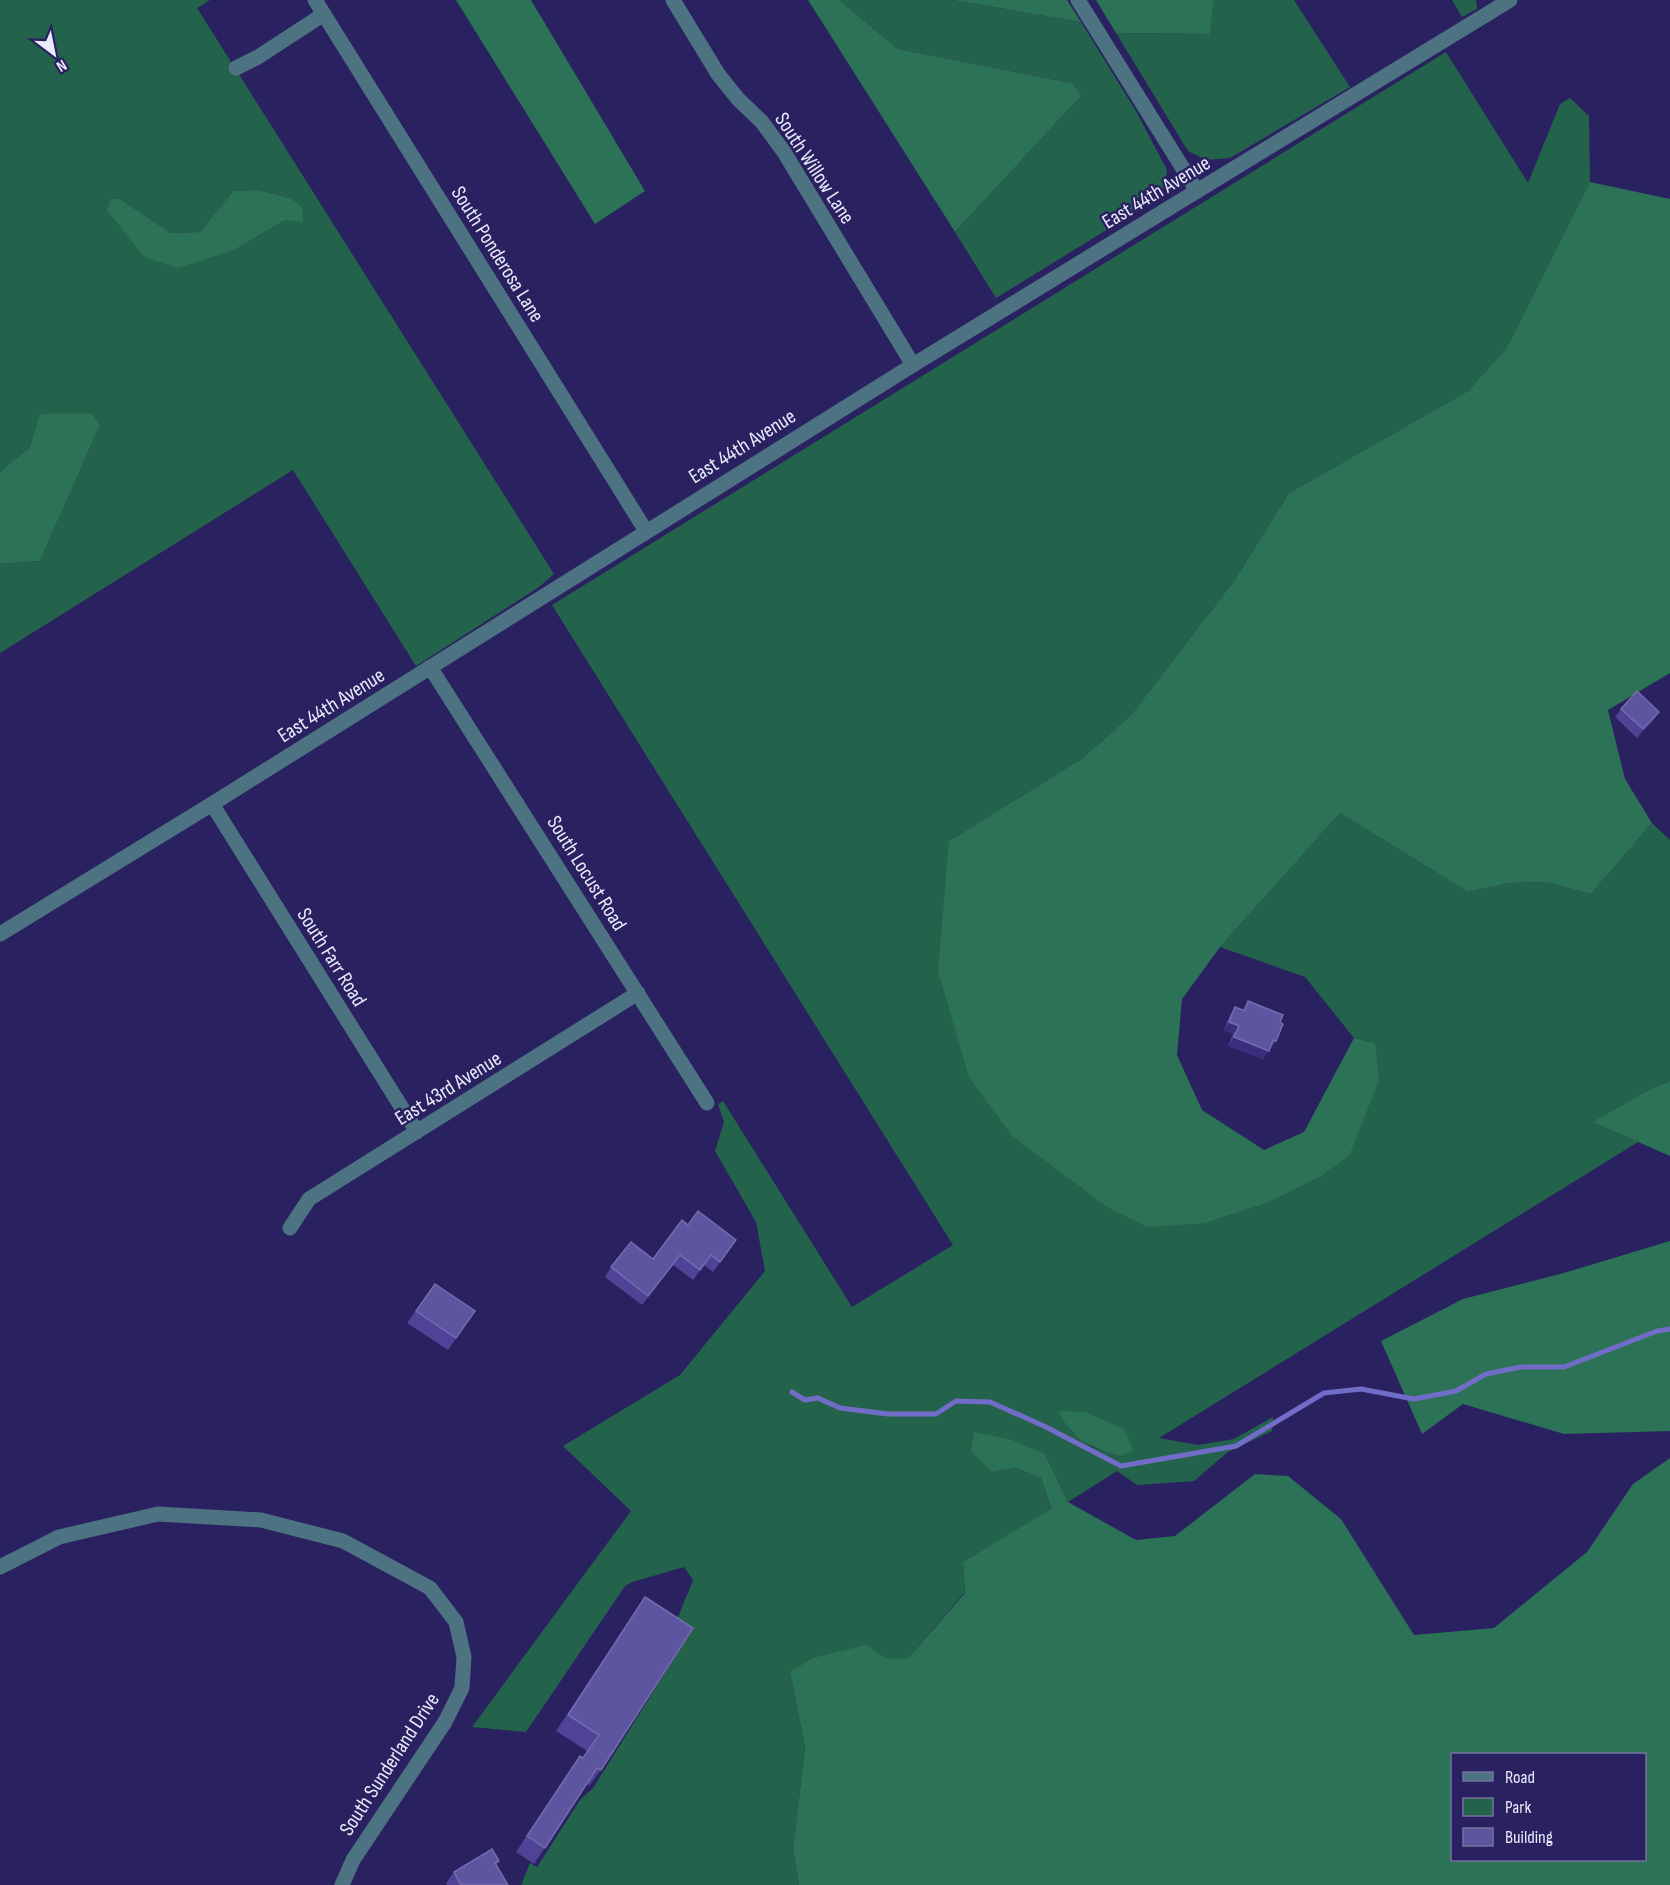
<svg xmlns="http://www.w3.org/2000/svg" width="1670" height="1885" font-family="'Sofia Sans Condensed',sans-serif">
<rect width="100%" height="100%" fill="#2a2161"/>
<!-- green -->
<path fill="#24634b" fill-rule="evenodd" d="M 0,0 L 210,0 L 197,8 L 554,574 L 539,587 L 416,666 L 293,470 L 0,653 L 0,564 L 40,561 L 100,425 L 30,447 L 0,472 ZM 259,190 L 290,198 L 285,220 L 236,249 L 144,257 L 120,199 L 171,233 L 200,232 L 233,191 Z
M 839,0 L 952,0 L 1081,22 L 1136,111 L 1167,170 L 1164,188 L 1155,200 L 996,298 L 955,232 L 1082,95 L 1072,83 L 898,49 Z
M 1214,0 L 1294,0 L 1350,87 L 1230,158 L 1206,160 L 1188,151 L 1116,33 L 1210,34 Z
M 1452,0 L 1476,0 L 1477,9 L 1462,17 Z
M 1446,52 L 1528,183 L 1560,104 L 1570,98 L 1589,116 L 1590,182 L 1507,349 L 1468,391 L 1289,493 L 1234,581 L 1131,715 L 1083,758 L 949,841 L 1206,1223 L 1270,1202 L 1318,1178 L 1375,1043 L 1354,1038 L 1305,977 L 1220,947 L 1340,813 L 1468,892 L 1510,883 L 1545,882 L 1591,894 L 1652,823 L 1670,840 L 1670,1081 L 1650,1089 L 1592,1122 L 1638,1142 L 1159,1438 L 1198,1445 L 1234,1439 L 1273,1417 L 1272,1431 L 1228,1452 L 1194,1481 L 1137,1485 L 1117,1471 L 1068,1502 L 1045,1454 L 992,1472 L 1016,1468 L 1041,1478 L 1051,1510 L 963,1562 L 965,1592 L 908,1658 L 790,1672 L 805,1748 L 793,1848 L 799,1885 L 521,1885 L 530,1863 L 537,1867 L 580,1800 L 593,1788 L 683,1644 L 676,1622 L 693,1580 L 684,1567 L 632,1582 L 625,1586 L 526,1732 L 472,1727 L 631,1511 L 563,1446 L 680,1375 L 765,1271 L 756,1222 L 715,1151 L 724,1122 L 718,1104 L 723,1101 L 852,1307 L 953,1245 L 552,605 ZM 1069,1430 L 1121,1456 L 1091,1447 Z"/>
<!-- forest -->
<path fill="#2c7256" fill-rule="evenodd" d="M 456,0 L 531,0 L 645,191 L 595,224 Z
M 808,0 L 839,0 L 898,49 L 1072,83 L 1082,95 L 955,232 Z
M 952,0 L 1067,0 L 1081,22 Z
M 1096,0 L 1214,0 L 1210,34 L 1116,33 Z
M 1590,182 L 1670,199 L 1670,673 L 1608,710 L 1625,779 L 1652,823 L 1591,894 L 1545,882 L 1510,883 L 1468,892 L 1340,813 L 1220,947 L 1182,999 L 1177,1055 L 1202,1110 L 1264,1150 L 1304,1132 L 1354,1038 L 1375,1043 L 1379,1080 L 1349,1156 L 1318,1178 L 1270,1202 L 1206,1223 L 1148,1227 L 1109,1208 L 1012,1136 L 969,1077 L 938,971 L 949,841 L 1083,758 L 1131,715 L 1234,581 L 1289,493 L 1468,391 L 1507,348 Z
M 259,190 L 290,198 L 302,207 L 303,222 L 285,220 L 236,249 L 178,268 L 144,257 L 107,210 L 111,199 L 120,199 L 171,233 L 200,232 L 233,191 Z
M 91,413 L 100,425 L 40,561 L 0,564 L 0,472 L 30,447 L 40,414 Z
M 1670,1081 L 1670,1156 L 1592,1122 L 1650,1089 Z
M 1670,1241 L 1670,1431 L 1564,1434 L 1463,1404 L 1422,1434 L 1381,1341 L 1463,1299 L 1564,1273 Z
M 1058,1411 L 1085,1412 L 1124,1429 L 1133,1450 L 1121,1456 C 1087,1446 1076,1443 1058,1411 Z
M 974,1432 L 1012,1440 L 1045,1454 L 1068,1502 L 1136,1540 L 1175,1536 L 1255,1474 L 1288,1476 L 1341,1519 L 1414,1635 L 1494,1628 L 1587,1552 L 1633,1484 L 1670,1458 L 1670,1885 L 799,1885 L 793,1848 L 805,1748 L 790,1672 L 813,1658 L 866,1645 L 887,1659 L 908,1658 L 965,1593 L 963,1562 L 1051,1509 L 1041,1478 L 1016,1468 L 992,1472 L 971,1451 ZM 1452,1754 L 1644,1754 L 1644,1860 L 1452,1860 Z"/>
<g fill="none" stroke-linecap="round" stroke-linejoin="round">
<!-- stream -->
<path stroke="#726cc9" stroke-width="5" d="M 792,1392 L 805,1400 L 818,1398 L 840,1408 L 888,1414 L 936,1414 L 956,1401 L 990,1402 L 1044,1426 L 1121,1466 L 1236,1446 L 1324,1393 L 1361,1389 L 1414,1399 L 1456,1391 L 1486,1374 L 1521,1367 L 1564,1367 L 1657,1331 L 1670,1329"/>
<!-- minor -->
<path stroke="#4d7382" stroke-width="15" d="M 315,0 L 646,531
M 673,0 L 718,74 L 738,99 L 762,122 L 784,152 L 913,365
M 1078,0 L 1197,191 L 1510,0
M 236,68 L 258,57 L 324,14
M 430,667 L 707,1103
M 212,804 L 417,1132
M 290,1228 L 309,1199 L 638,993
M 0,1567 L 59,1537 L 158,1514 L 261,1520 L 343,1541 L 430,1588 L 456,1622 L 464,1657 L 462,1688 L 445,1722 L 353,1860 L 342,1885"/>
<!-- tertiary -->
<path stroke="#4d7382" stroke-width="15" d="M 0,934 L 212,804 L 913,365 L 1197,191"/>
</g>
<!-- wall -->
<path fill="#4e4396" d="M 1621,709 L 1654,720 L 1637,738 L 1615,717 Z
M 1248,1001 L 1280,1022 L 1276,1041 L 1263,1059 L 1228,1046 L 1233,1034 L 1224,1030 L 1230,1015 L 1235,1007 L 1242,1010 Z
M 688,1225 L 736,1240 L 713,1272 L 704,1265 L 693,1280 L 673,1265 L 642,1305 L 605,1277 L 611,1267 L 653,1259 Z
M 435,1284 L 475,1311 L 448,1350 L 407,1323 Z
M 645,1597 L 601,1770 L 589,1786 L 587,1784 L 534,1864 L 516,1852 L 580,1756 L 583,1758 L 587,1751 L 556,1731 Z
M 499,1861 L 496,1865 L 508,1885 L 447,1885 L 446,1883 L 454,1872 Z"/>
<!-- shaded-wall -->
<path fill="#382e7c" d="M 1659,712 L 1654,720 L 1637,738 L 1643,729 Z
M 1229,1022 L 1239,1026 L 1233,1034 L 1224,1030 Z
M 1234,1037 L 1269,1051 L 1263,1059 L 1228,1046 Z"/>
<!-- building -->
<path fill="#5e55a0" stroke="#746cae" stroke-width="1.5" d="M 1637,691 L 1659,712 L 1643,729 L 1621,709 Z
M 1248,1001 L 1283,1015 L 1280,1022 L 1283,1024 L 1276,1041 L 1273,1040 L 1269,1051 L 1234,1037 L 1239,1026 L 1229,1022 L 1235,1007 L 1245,1011 Z
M 698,1211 L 736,1240 L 720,1262 L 711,1255 L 700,1270 L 680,1255 L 648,1296 L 611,1267 L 631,1242 L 653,1259 L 682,1220 L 688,1225 Z
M 435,1284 L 475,1311 L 456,1338 L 416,1311 Z
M 645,1597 L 693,1628 L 601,1770 L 597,1768 L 545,1848 L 527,1836 L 580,1756 L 583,1758 L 599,1735 L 568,1715 Z
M 492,1849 L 499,1861 L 495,1863 L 508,1885 L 461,1885 L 454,1872 Z"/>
<g text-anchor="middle" stroke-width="5" stroke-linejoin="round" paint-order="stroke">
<!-- street labels -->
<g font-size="21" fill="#e9eafa" stroke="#2a2161">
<text transform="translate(815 168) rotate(57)" y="7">South Willow Lane</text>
<text transform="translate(1156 192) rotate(-31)" y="7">East 44th Avenue</text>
<text transform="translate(498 254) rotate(58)" y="7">South Ponderosa Lane</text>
<text transform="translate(742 446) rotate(-32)" y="7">East 44th Avenue</text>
<text transform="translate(331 705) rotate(-32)" y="7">East 44th Avenue</text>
<text transform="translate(587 873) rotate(58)" y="7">South Locust Road</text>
<text transform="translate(332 957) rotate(58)" y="7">South Farr Road</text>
<text transform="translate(448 1088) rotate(-32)" y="7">East 43rd Avenue</text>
<text transform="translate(389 1764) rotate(-57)" y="7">South Sunderland Drive</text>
</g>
</g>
<!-- legend -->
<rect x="1451" y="1753" width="195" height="108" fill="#2a2161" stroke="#76719e" stroke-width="1.5"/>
<rect x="1463" y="1772" width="30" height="9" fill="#4d7382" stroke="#76719e" stroke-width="1.5"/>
<text x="1505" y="1783" font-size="18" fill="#e9eafa">Road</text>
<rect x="1463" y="1798" width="30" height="18" fill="#24634b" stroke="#76719e" stroke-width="1.5"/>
<text x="1505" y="1813" font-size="18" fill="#e9eafa">Park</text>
<rect x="1463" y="1828" width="30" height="18" fill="#5e55a0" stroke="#76719e" stroke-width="1.5"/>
<text x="1505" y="1843" font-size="18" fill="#e9eafa">Building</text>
<!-- north arrow -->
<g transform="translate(54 54) rotate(148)" stroke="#2a2161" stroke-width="4.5" paint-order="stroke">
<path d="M0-4.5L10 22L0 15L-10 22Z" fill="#e9eafa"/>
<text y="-9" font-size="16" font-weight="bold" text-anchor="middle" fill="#e9eafa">N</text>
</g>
</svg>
